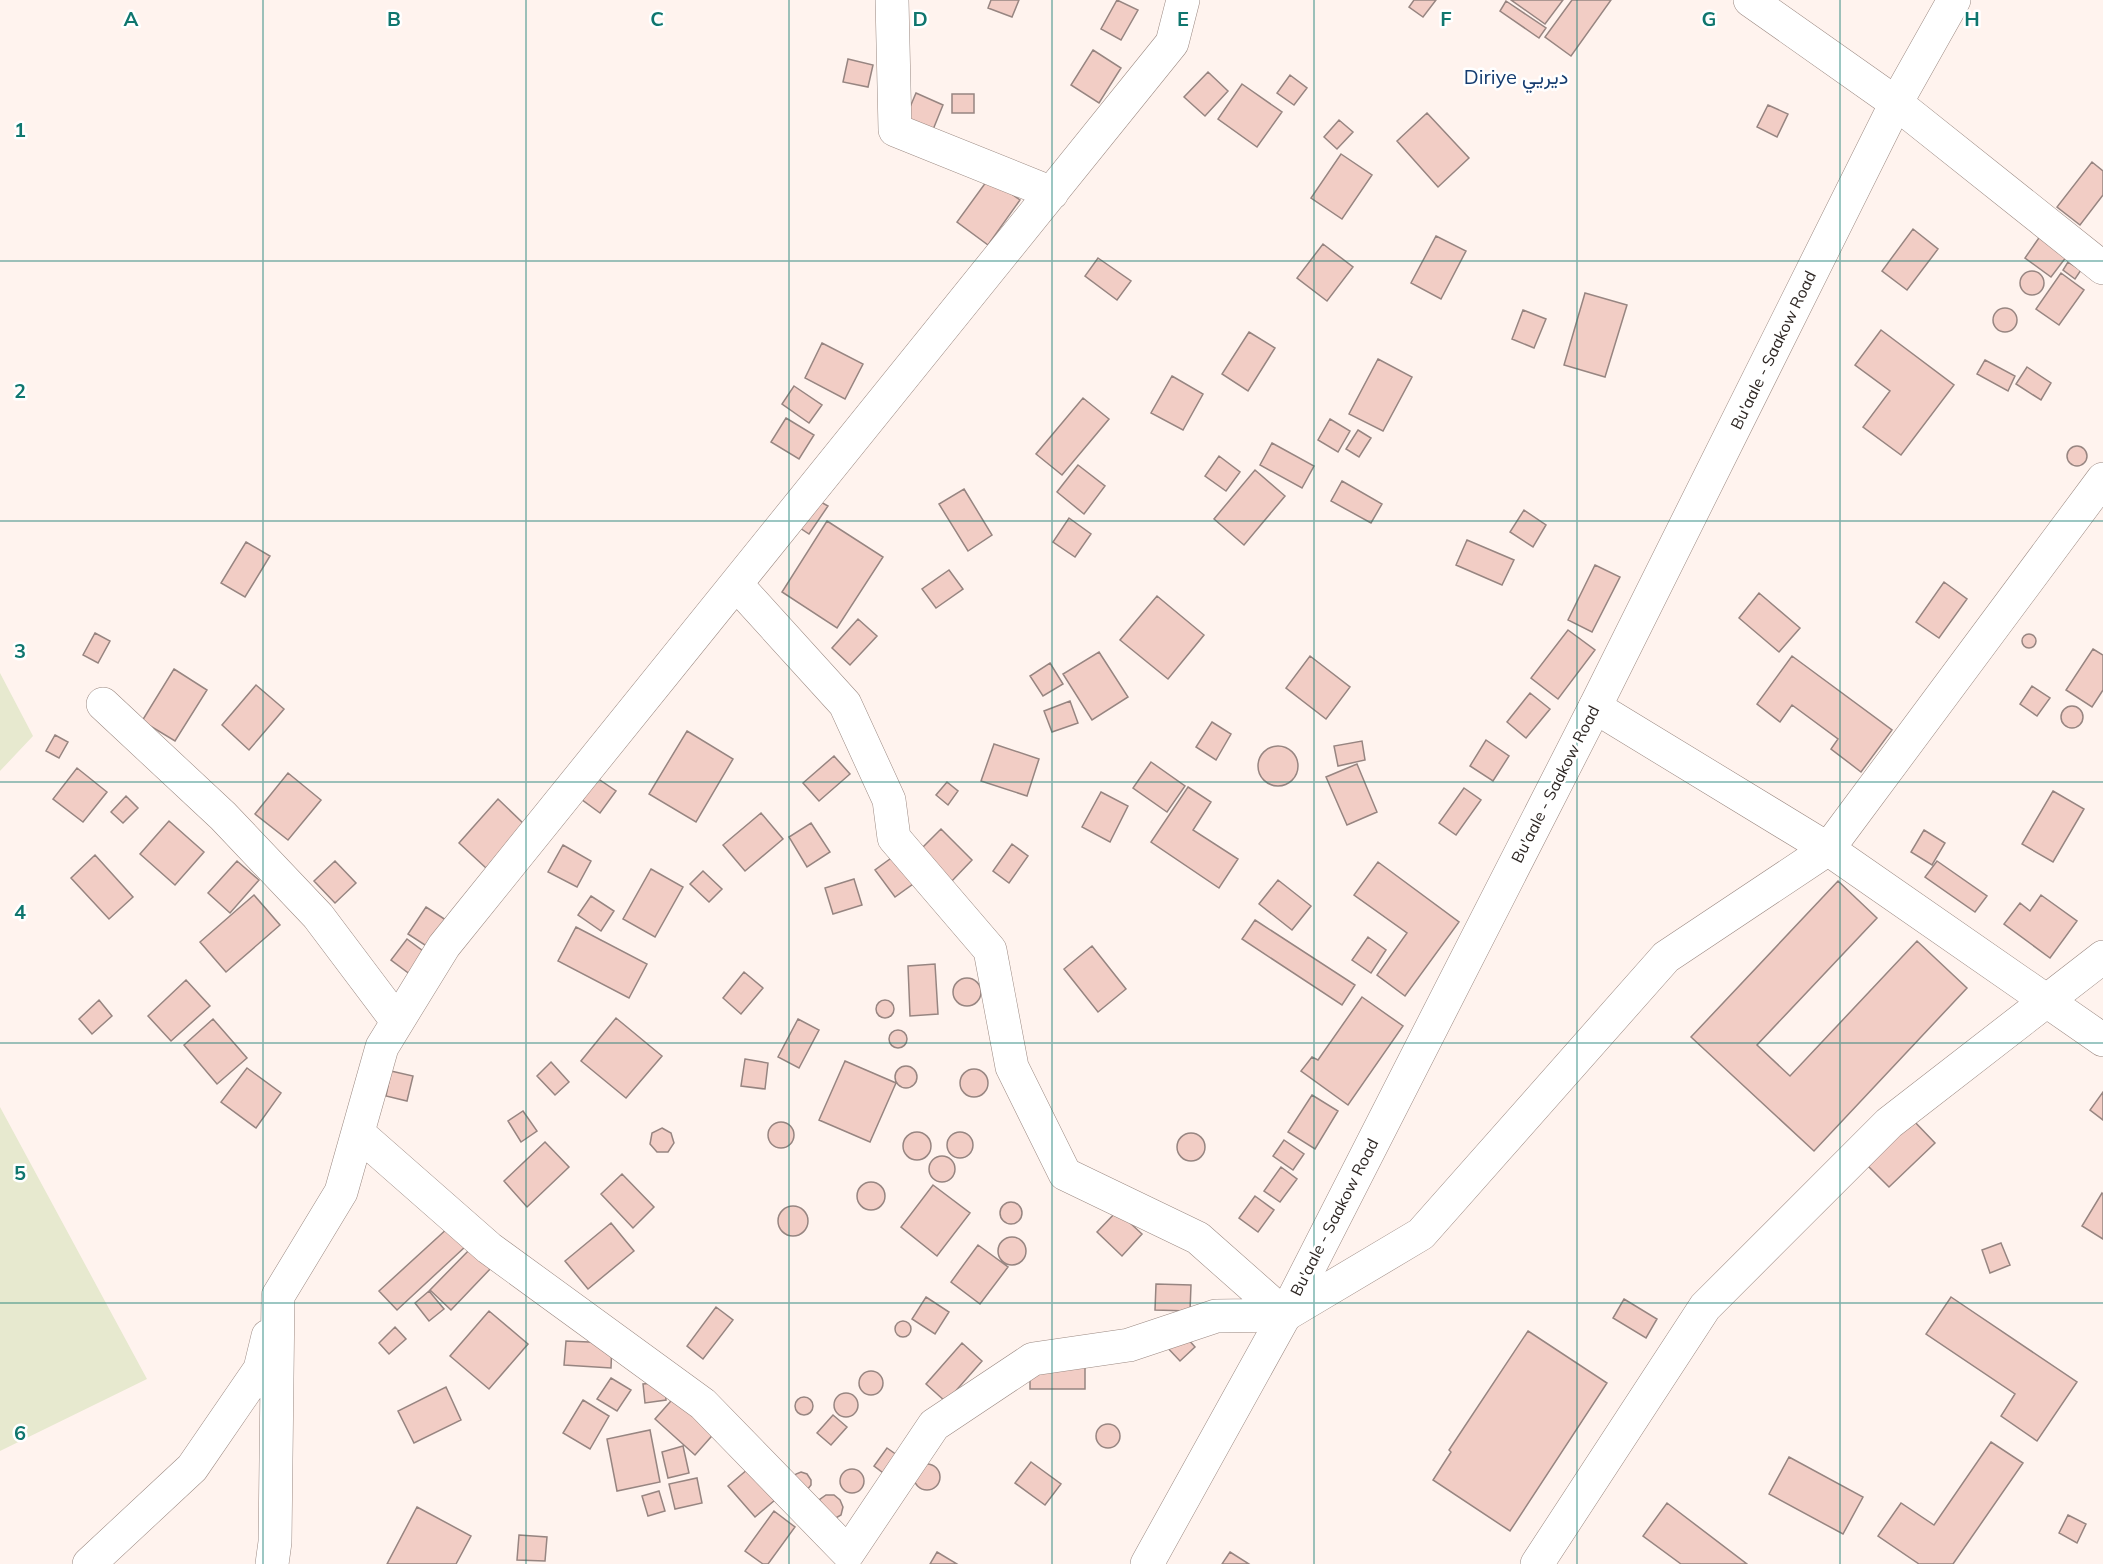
<svg xmlns="http://www.w3.org/2000/svg" width="2103" height="1564" font-family="Mulish,Vazirmatn,sans-serif">
<rect width="100%" height="100%" fill="#fff3ee"/>
<!-- green -->
<path fill="#e7e9cf" d="M 0,673 L 33,736 L 0,771 Z
M 0,1107 L 147,1379 L 0,1451 Z"/>
<!-- building -->
<path fill="#f2cdc5" stroke="#978581" stroke-width="1.5" d="M 991,0 L 1019,0 L 1012,17 L 988,8 Z
M 1117,0 L 1138,10 L 1121,40 L 1101,29 Z
M 1414,0 L 1436,0 L 1423,17 L 1409,7 Z
M 1511,0 L 1563,0 L 1545,24 Z
M 1572,0 L 1611,0 L 1571,56 L 1545,37 Z
M 1506,1 L 1546,28 L 1539,38 L 1500,11 Z
M 1093,50 L 1121,68 L 1099,103 L 1071,85 Z
M 848,59 L 873,65 L 868,87 L 843,82 Z
M 1208,72 L 1228,91 L 1205,116 L 1184,97 Z
M 1290,75 L 1307,88 L 1294,105 L 1277,93 Z
M 1242,84 L 1282,112 L 1257,147 L 1218,119 Z
M 916,93 L 943,105 L 930,137 L 902,126 Z
M 952,94 L 974,94 L 974,113 L 952,113 Z
M 1768,105 L 1788,114 L 1777,137 L 1757,127 Z
M 1427,113 L 1469,158 L 1438,187 L 1397,141 Z
M 1339,120 L 1353,132 L 1337,149 L 1324,137 Z
M 1341,154 L 1372,175 L 1342,219 L 1311,198 Z
M 2092,162 L 2103,171 L 2103,195 L 2080,225 L 2057,207 Z
M 989,178 L 1020,200 L 988,245 L 957,222 Z
M 1913,229 L 1938,249 L 1907,290 L 1882,271 Z
M 2043,232 L 2070,252 L 2051,277 L 2025,258 Z
M 1436,236 L 1466,251 L 1441,299 L 1411,283 Z
M 1323,244 L 1353,267 L 1327,301 L 1297,278 Z
M 1098,258 L 1131,281 L 1117,300 L 1085,276 Z
M 2068,262 L 2081,270 L 2075,279 L 2063,270 Z
M2020 283a12 12 0 1 1 24 0a12 12 0 1 1-24 0Z
M 2061,273 L 2084,290 L 2059,325 L 2036,309 Z
M 1585,293 L 1627,305 L 1605,377 L 1564,365 Z
M1993 320a12 12 0 1 1 24 0a12 12 0 1 1-24 0Z
M 1523,310 L 1546,319 L 1534,348 L 1512,339 Z
M 1881,330 L 1954,385 L 1901,455 L 1863,427 L 1890,391 L 1855,365 Z
M 1249,332 L 1275,348 L 1248,391 L 1222,374 Z
M 822,343 L 863,364 L 845,399 L 805,378 Z
M 1378,359 L 1412,377 L 1383,431 L 1349,414 Z
M 1985,360 L 2015,376 L 2008,391 L 1977,374 Z
M 2027,367 L 2051,383 L 2041,400 L 2016,384 Z
M 1172,376 L 1203,394 L 1183,430 L 1151,413 Z
M 794,386 L 822,405 L 809,423 L 782,404 Z
M 1083,398 L 1109,419 L 1062,475 L 1036,454 Z
M 786,418 L 814,435 L 799,459 L 771,442 Z
M 1330,419 L 1350,431 L 1338,452 L 1318,440 Z
M 1358,430 L 1371,438 L 1359,457 L 1346,449 Z
M 1272,443 L 1314,466 L 1302,488 L 1260,465 Z
M2067 456a10 10 0 1 1 20 0a10 10 0 1 1-20 0Z
M 1219,456 L 1240,472 L 1226,491 L 1205,476 Z
M 1078,465 L 1105,486 L 1084,514 L 1057,492 Z
M 1255,470 L 1285,496 L 1244,545 L 1214,519 Z
M 1342,481 L 1382,504 L 1371,523 L 1331,501 Z
M 964,489 L 992,535 L 968,551 L 939,504 Z
M 812,497 L 828,506 L 809,534 L 794,524 Z
M 1524,510 L 1546,525 L 1533,547 L 1510,532 Z
M 1069,518 L 1091,534 L 1075,557 L 1053,542 Z
M 827,521 L 883,557 L 837,628 L 782,592 Z
M 1467,540 L 1514,560 L 1502,585 L 1456,565 Z
M 246,542 L 270,556 L 245,597 L 221,583 Z
M 1595,565 L 1620,577 L 1592,632 L 1568,620 Z
M 949,570 L 963,589 L 936,608 L 922,589 Z
M 1944,582 L 1967,599 L 1939,638 L 1916,622 Z
M 1759,593 L 1800,628 L 1779,652 L 1739,618 Z
M 1157,596 L 1204,635 L 1168,679 L 1120,640 Z
M 858,619 L 877,636 L 850,665 L 832,648 Z
M 1568,630 L 1595,650 L 1558,699 L 1531,678 Z
M 95,633 L 110,641 L 98,663 L 83,655 Z
M2022 641a7 7 0 1 1 14 0a7 7 0 1 1-14 0Z
M 2093,649 L 2103,655 L 2103,690 L 2092,707 L 2066,690 Z
M 1099,652 L 1128,697 L 1092,720 L 1063,674 Z
M 1310,656 L 1350,687 L 1326,719 L 1286,688 Z
M 1792,656 L 1892,730 L 1861,772 L 1831,749 L 1838,739 L 1792,705 L 1780,722 L 1757,704 Z
M 1050,663 L 1063,684 L 1043,696 L 1030,676 Z
M 174,669 L 207,690 L 175,741 L 142,721 Z
M 256,685 L 284,709 L 249,750 L 222,725 Z
M 2032,686 L 2050,698 L 2037,716 L 2020,704 Z
M 1530,693 L 1550,709 L 1526,738 L 1507,722 Z
M 1070,701 L 1078,723 L 1052,732 L 1044,711 Z
M2061 717a11 11 0 1 1 22 0a11 11 0 1 1-22 0Z
M 1212,722 L 1231,734 L 1216,760 L 1196,747 Z
M 687,731 L 733,759 L 696,822 L 649,794 Z
M 55,735 L 68,742 L 59,758 L 46,751 Z
M 1486,740 L 1509,756 L 1493,781 L 1470,766 Z
M 1362,741 L 1365,760 L 1338,766 L 1334,746 Z
M 994,744 L 1039,759 L 1027,796 L 981,781 Z
M1258 766a20 20 0 1 1 40 0a20 20 0 1 1-40 0Z
M 834,756 L 850,774 L 819,801 L 803,783 Z
M 1151,762 L 1185,786 L 1167,812 L 1133,788 Z
M 1357,764 L 1377,812 L 1347,825 L 1326,777 Z
M 77,768 L 107,792 L 83,822 L 53,799 Z
M 288,773 L 321,800 L 288,840 L 255,814 Z
M 597,778 L 616,791 L 600,813 L 581,799 Z
M 947,782 L 958,791 L 948,805 L 936,795 Z
M 1188,787 L 1211,802 L 1193,830 L 1238,859 L 1219,888 L 1151,842 Z
M 1464,788 L 1481,800 L 1456,835 L 1439,823 Z
M 2053,791 L 2084,809 L 2053,862 L 2022,844 Z
M 1101,792 L 1128,806 L 1110,842 L 1082,827 Z
M 126,796 L 138,808 L 123,823 L 111,812 Z
M 498,799 L 525,825 L 486,868 L 459,843 Z
M 761,813 L 783,839 L 745,871 L 723,845 Z
M 169,821 L 204,852 L 175,885 L 140,854 Z
M 811,823 L 830,852 L 807,867 L 789,837 Z
M 941,829 L 972,860 L 950,883 L 918,852 Z
M 1924,830 L 1945,843 L 1932,865 L 1911,852 Z
M 1012,844 L 1028,856 L 1009,883 L 993,871 Z
M 563,845 L 591,861 L 577,887 L 548,872 Z
M 95,855 L 133,897 L 109,919 L 71,878 Z
M 894,856 L 913,884 L 895,897 L 875,870 Z
M 237,861 L 259,880 L 230,913 L 208,893 Z
M 335,861 L 356,883 L 335,903 L 314,881 Z
M 1937,861 L 1987,896 L 1975,912 L 1925,877 Z
M 1378,862 L 1459,922 L 1405,996 L 1377,975 L 1407,933 L 1354,895 Z
M 651,869 L 683,887 L 655,937 L 623,919 Z
M 703,871 L 722,889 L 709,902 L 690,884 Z
M 854,879 L 862,905 L 833,914 L 825,888 Z
M 1278,880 L 1311,906 L 1292,930 L 1259,904 Z
M 1838,881 L 1877,918 L 1757,1045 L 1790,1076 L 1917,941 L 1967,988 L 1814,1151 L 1691,1037 Z
M 254,895 L 280,925 L 226,972 L 200,942 Z
M 2041,895 L 2077,921 L 2050,958 L 2004,924 L 2020,903 L 2030,911 Z
M 591,896 L 614,911 L 601,931 L 578,915 Z
M 426,907 L 449,922 L 431,949 L 408,934 Z
M 1255,920 L 1355,985 L 1342,1005 L 1242,939 Z
M 576,927 L 647,964 L 629,998 L 558,961 Z
M 1368,937 L 1386,950 L 1371,973 L 1352,960 Z
M 407,939 L 427,954 L 411,975 L 391,960 Z
M 1092,946 L 1126,989 L 1098,1012 L 1064,969 Z
M 935,964 L 938,1014 L 910,1016 L 908,966 Z
M 744,972 L 763,988 L 741,1014 L 723,998 Z
M953 992a14 14 0 1 1 28 0a14 14 0 1 1-28 0Z
M 186,980 L 210,1006 L 171,1041 L 148,1016 Z
M 1362,997 L 1403,1026 L 1348,1105 L 1301,1071 L 1312,1057 L 1318,1060 Z
M876 1009a9 9 0 1 1 18 0a9 9 0 1 1-18 0Z
M 99,1000 L 112,1016 L 92,1034 L 79,1019 Z
M 616,1018 L 662,1056 L 626,1098 L 581,1061 Z
M 213,1019 L 247,1058 L 217,1084 L 184,1045 Z
M 798,1019 L 819,1030 L 799,1068 L 778,1057 Z
M889 1039a9 9 0 1 1 18 0a9 9 0 1 1-18 0Z
M 745,1059 L 768,1063 L 765,1089 L 741,1086 Z
M 845,1061 L 896,1083 L 870,1142 L 819,1120 Z
M 551,1062 L 569,1082 L 555,1095 L 537,1076 Z
M895 1077a11 11 0 1 1 22 0a11 11 0 1 1-22 0Z
M 247,1068 L 281,1093 L 256,1128 L 221,1102 Z
M960 1083a14 14 0 1 1 28 0a14 14 0 1 1-28 0Z
M 391,1071 L 413,1076 L 407,1101 L 386,1096 Z
M 2103,1092 L 2103,1120 L 2090,1110 Z
M 1312,1095 L 1338,1111 L 1315,1149 L 1288,1132 Z
M 523,1111 L 537,1131 L 521,1142 L 508,1121 Z
M 1912,1119 L 1935,1143 L 1889,1187 L 1865,1163 Z
M768 1135a13 13 0 1 1 26 0a13 13 0 1 1-26 0Z
M 662,1128 L 671,1133 L 674,1143 L 668,1152 L 657,1152 L 650,1144 L 652,1133 Z
M903 1146a14 14 0 1 1 28 0a14 14 0 1 1-28 0Z
M947 1145a13 13 0 1 1 26 0a13 13 0 1 1-26 0Z
M1177 1147a14 14 0 1 1 28 0a14 14 0 1 1-28 0Z
M 1284,1140 L 1304,1154 L 1293,1170 L 1273,1156 Z
M 545,1142 L 569,1167 L 527,1207 L 504,1181 Z
M929 1169a13 13 0 1 1 26 0a13 13 0 1 1-26 0Z
M 1281,1167 L 1297,1179 L 1280,1202 L 1264,1191 Z
M 622,1174 L 654,1207 L 633,1228 L 601,1194 Z
M857 1196a14 14 0 1 1 28 0a14 14 0 1 1-28 0Z
M 933,1185 L 970,1213 L 937,1256 L 901,1227 Z
M 2102,1193 L 2103,1194 L 2103,1239 L 2082,1226 Z
M 1255,1196 L 1274,1210 L 1258,1232 L 1239,1218 Z
M1000 1213a11 11 0 1 1 22 0a11 11 0 1 1-22 0Z
M778 1221a15 15 0 1 1 30 0a15 15 0 1 1-30 0Z
M 1117,1211 L 1142,1234 L 1122,1256 L 1097,1232 Z
M 611,1223 L 634,1251 L 588,1289 L 565,1261 Z
M 449,1227 L 466,1246 L 397,1310 L 379,1291 Z
M998 1251a14 14 0 1 1 28 0a14 14 0 1 1-28 0Z
M 2001,1243 L 2010,1265 L 1990,1273 L 1982,1250 Z
M 978,1245 L 1008,1267 L 980,1304 L 951,1282 Z
M 472,1247 L 492,1267 L 451,1310 L 430,1290 Z
M 1156,1284 L 1191,1285 L 1190,1311 L 1155,1310 Z
M 429,1291 L 444,1309 L 429,1321 L 415,1303 Z
M 926,1297 L 949,1312 L 935,1334 L 912,1319 Z
M 1951,1297 L 2077,1382 L 2037,1441 L 2001,1416 L 2015,1394 L 1926,1334 Z
M 1624,1299 L 1657,1319 L 1646,1338 L 1613,1318 Z
M 716,1307 L 733,1320 L 703,1359 L 687,1346 Z
M 489,1311 L 528,1344 L 489,1389 L 450,1356 Z
M895 1329a8 8 0 1 1 16 0a8 8 0 1 1-16 0Z
M 395,1327 L 406,1339 L 389,1354 L 379,1343 Z
M 1180,1330 L 1195,1347 L 1180,1361 L 1164,1344 Z
M 1528,1331 L 1607,1383 L 1510,1531 L 1433,1480 L 1451,1452 L 1449,1450 Z
M 566,1341 L 612,1343 L 611,1368 L 564,1365 Z
M 962,1343 L 982,1361 L 946,1402 L 926,1384 Z
M 1085,1363 L 1085,1389 L 1030,1389 L 1030,1364 Z
M859 1383a12 12 0 1 1 24 0a12 12 0 1 1-24 0Z
M 611,1378 L 631,1390 L 617,1411 L 597,1399 Z
M 665,1382 L 666,1400 L 645,1403 L 643,1384 Z
M 446,1387 L 461,1420 L 414,1443 L 398,1411 Z
M 678,1393 L 718,1429 L 695,1455 L 655,1419 Z
M834 1405a12 12 0 1 1 24 0a12 12 0 1 1-24 0Z
M795 1406a9 9 0 1 1 18 0a9 9 0 1 1-18 0Z
M 583,1400 L 609,1416 L 590,1449 L 563,1433 Z
M 833,1415 L 847,1427 L 831,1445 L 817,1433 Z
M1096 1436a12 12 0 1 1 24 0a12 12 0 1 1-24 0Z
M 650,1430 L 660,1482 L 617,1491 L 607,1439 Z
M 1991,1442 L 2023,1463 L 1953,1564 L 1919,1564 L 1878,1536 L 1901,1503 L 1934,1525 Z
M 683,1446 L 689,1473 L 668,1478 L 662,1452 Z
M 887,1448 L 904,1460 L 890,1478 L 874,1466 Z
M 1789,1457 L 1863,1497 L 1843,1534 L 1769,1494 Z
M 1031,1462 L 1061,1484 L 1045,1505 L 1015,1483 Z
M914 1477a13 13 0 1 1 26 0a13 13 0 1 1-26 0Z
M 748,1469 L 775,1500 L 755,1517 L 728,1486 Z
M840 1481a12 12 0 1 1 24 0a12 12 0 1 1-24 0Z
M 801,1472 L 807,1474 L 811,1480 L 811,1485 L 807,1490 L 792,1479 L 796,1474 Z
M 697,1478 L 702,1503 L 675,1509 L 669,1484 Z
M 659,1491 L 665,1511 L 648,1516 L 642,1496 Z
M 826,1495 L 834,1495 L 840,1500 L 843,1507 L 841,1515 L 834,1519 L 819,1500 Z
M 1667,1503 L 1747,1564 L 1681,1564 L 1643,1536 Z
M 417,1507 L 471,1536 L 456,1564 L 387,1564 Z
M 774,1511 L 795,1527 L 768,1564 L 763,1564 L 745,1551 Z
M 2068,1515 L 2086,1524 L 2077,1543 L 2059,1533 Z
M 519,1535 L 547,1537 L 545,1561 L 517,1560 Z
M 937,1552 L 957,1564 L 930,1564 Z
M 1230,1552 L 1249,1564 L 1222,1564 Z"/>
<g fill="none" stroke-linecap="round" stroke-linejoin="round">
<defs>
<path id="minor" d="M 892,0 L 895,130 L 1052,193
M 1750,0 L 1896,103 L 2103,268
M 736,584 L 845,704 L 889,800 L 894,838 L 990,950 L 1012,1067 L 1065,1174 L 1198,1238 L 1285,1315
M 103,704 L 223,816 L 318,916 L 397,1021
M 1595,707 L 1828,849 L 2103,1040
M 358,1133 L 489,1248 L 703,1404 L 848,1553 L 934,1425 L 1033,1359 L 1129,1345 L 1216,1316 L 1285,1315 L 1421,1234 L 1666,957 L 1828,849 L 2103,479
M 89,1564 L 192,1468 L 260,1369 L 268,1336
M 272,1564 L 275,1542 L 278,1296 L 341,1192 L 382,1047 L 444,946 L 1172,43 L 1183,0
M 1537,1564 L 1705,1307 L 1889,1123 L 2103,957"/>
<path id="secondary" d="M 1147,1564 L 1285,1315 L 1595,707 L 1896,103 L 1954,0"/>
</defs>
<!-- minor casing -->
<use href="#minor" stroke="#9b8982" stroke-width="34"/>
<!-- secondary casing -->
<use href="#secondary" stroke="#9b8982" stroke-width="34"/>
<!-- minor -->
<use href="#minor" stroke="#fff" stroke-width="33"/>
<!-- secondary -->
<use href="#secondary" stroke="#fff" stroke-width="33"/>
</g>
<!-- grid -->
<path fill="none" stroke="#0f766e" stroke-width="1.5" stroke-opacity="0.55" d="M 263,0 L 263,1564M 526,0 L 526,1564M 789,0 L 789,1564M 1052,0 L 1052,1564M 1314,0 L 1314,1564M 1577,0 L 1577,1564M 1840,0 L 1840,1564M 0,261 L 2103,261M 0,521 L 2103,521M 0,782 L 2103,782M 0,1043 L 2103,1043M 0,1303 L 2103,1303"/>
<g text-anchor="middle" stroke-width="5" stroke-linejoin="round" paint-order="stroke">
<!-- street labels -->
<g font-size="16" fill="#2e2724" stroke="#fff">
<text transform="translate(1773 350) rotate(-64)" y="6">Bu'aale - Saakow Road</text>
<text transform="translate(1555 784) rotate(-63)" y="6">Bu'aale - Saakow Road</text>
<text transform="translate(1334 1217) rotate(-63)" y="6">Bu'aale - Saakow Road</text>
</g>
<!-- quarter labels -->
<g font-size="20" fill="#153c70" stroke="#fff">
<text x="1516" y="84">Diriye ديريي</text>
</g>
</g>
<g font-size="20" text-anchor="middle" font-weight="bold" fill="#0f766e" stroke="#fff" stroke-width="5" stroke-linejoin="round" paint-order="stroke">
<text x="131" y="26">A</text>
<text x="394" y="26">B</text>
<text x="657" y="26">C</text>
<text x="920" y="26">D</text>
<text x="1183" y="26">E</text>
<text x="1446" y="26">F</text>
<text x="1709" y="26">G</text>
<text x="1972" y="26">H</text>
<text x="20" y="137">1</text>
<text x="20" y="398">2</text>
<text x="20" y="658">3</text>
<text x="20" y="919">4</text>
<text x="20" y="1180">5</text>
<text x="20" y="1440">6</text>
</g>
</svg>
